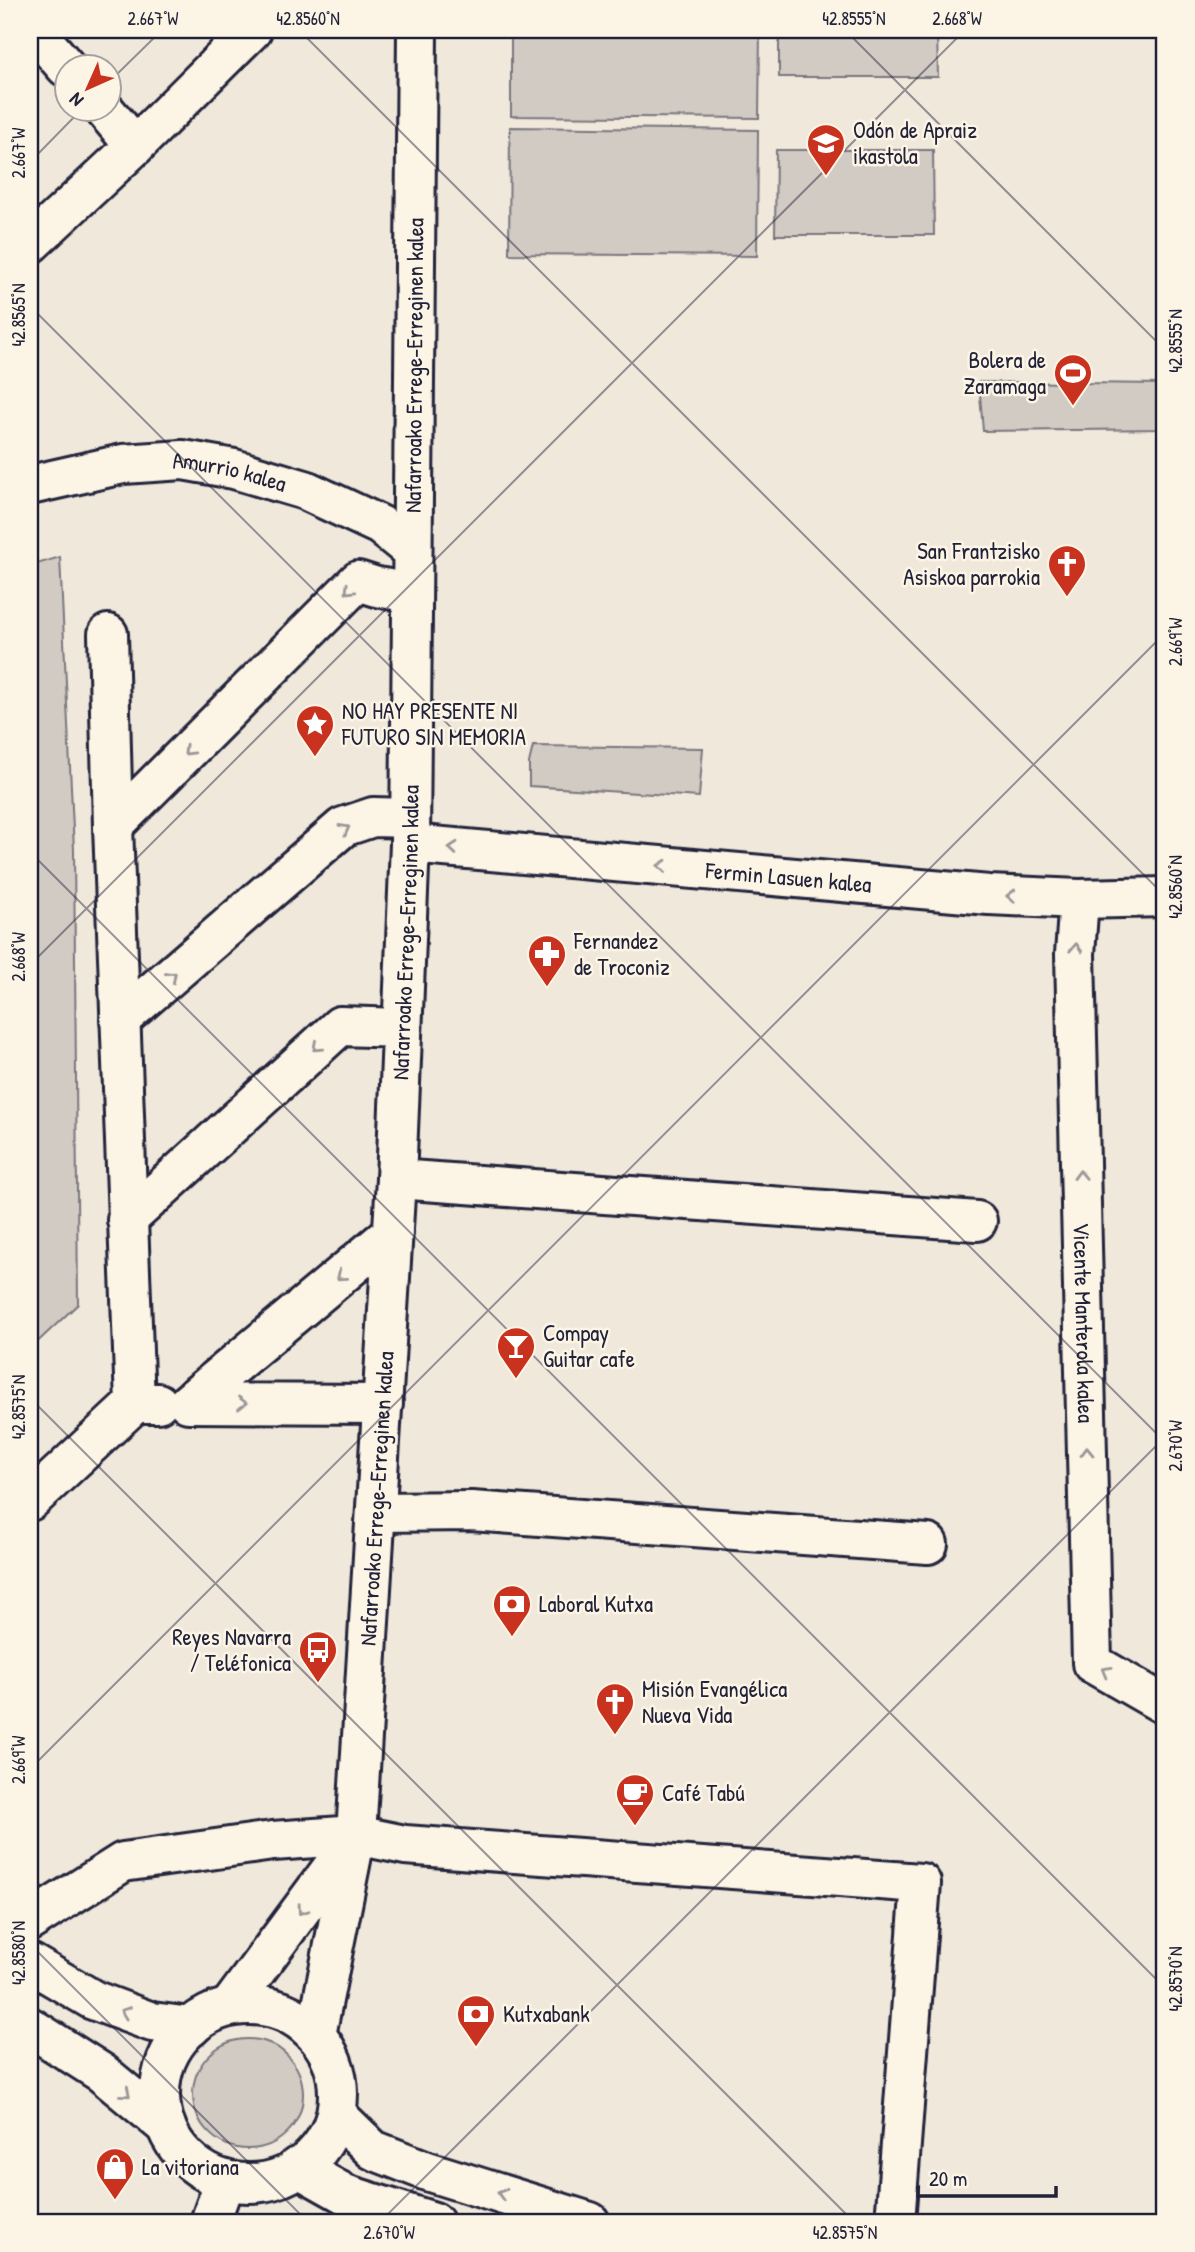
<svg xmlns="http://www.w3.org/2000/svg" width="1195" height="2252" font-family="'Patrick Hand',sans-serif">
<rect width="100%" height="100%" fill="#efe8db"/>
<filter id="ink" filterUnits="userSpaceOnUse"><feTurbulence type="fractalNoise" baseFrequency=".0143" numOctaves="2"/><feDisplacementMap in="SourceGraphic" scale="14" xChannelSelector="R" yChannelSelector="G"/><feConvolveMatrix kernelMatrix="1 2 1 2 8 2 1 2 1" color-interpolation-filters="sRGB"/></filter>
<g filter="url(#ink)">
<!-- green -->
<path fill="#d1cbc3" stroke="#7a767f" stroke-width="2" d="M 511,30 L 760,30 L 759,118 L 511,116 Z
M 779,30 L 937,30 L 938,77 L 779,77 Z
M 510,127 L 758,130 L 757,256 L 509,254 Z
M 776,150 L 933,150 L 934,235 L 775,235 Z
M 979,382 L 1165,384 L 1165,429 L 983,431 Z
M 60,557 L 74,850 L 78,1304 L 30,1349 L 30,566 Z
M 533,746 L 703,748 L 699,797 L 529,786 L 529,763 Z
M193 2094a55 55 0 1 1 110 0a55 55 0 1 1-110 0Z"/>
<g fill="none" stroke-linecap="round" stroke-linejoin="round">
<defs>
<g id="minor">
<path d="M 34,30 L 66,67"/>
<path d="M 103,108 L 135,146"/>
<path d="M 30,244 L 135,146 L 252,30"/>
<path id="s1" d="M 30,485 L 123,464 L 183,460 L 234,469 L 305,490 L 380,525 L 412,551"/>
<path d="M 108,634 L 113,826 L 135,1403"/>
<path d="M 113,826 L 358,581 L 377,587 L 412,593"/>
<path id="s2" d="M 410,844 L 989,895 L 1079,899 L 1165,897"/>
<path id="s3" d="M 1079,899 L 1075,954 L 1092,1663 L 1165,1705"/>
<path d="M 120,1020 L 343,827 L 373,817 L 410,818"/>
<path d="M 396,1179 L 977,1221"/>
<path d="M 127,1220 L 340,1026 L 402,1028"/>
<path d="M 383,1404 L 188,1403 L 393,1232"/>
<path d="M 30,1501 L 135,1403 L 158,1403"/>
<path d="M 377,1512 L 471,1511 L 928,1544"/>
<path d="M 30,1921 L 123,1862 L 273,1841 L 356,1835 L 405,1845 L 921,1883 L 895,2222"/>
<path d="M 30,1963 L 93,2000 L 152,2022 L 191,2027"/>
<circle cx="249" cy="2094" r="89"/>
<path d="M 230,2006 L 349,1845"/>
<path d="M 30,2027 L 102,2073 L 166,2126"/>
<path id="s4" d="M 316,2035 L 356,1835 L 396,1179 L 410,844 L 417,30"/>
<path d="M 337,2115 L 373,2150 L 427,2171 L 590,2222"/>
<path d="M 297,2167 L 345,2194 L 434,2222"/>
<path d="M 210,2222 L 225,2180"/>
</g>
</defs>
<!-- minor casing -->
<use href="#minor" stroke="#22223b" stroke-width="44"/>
<!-- minor -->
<use href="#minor" stroke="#fcf5e5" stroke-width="38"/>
</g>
<!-- one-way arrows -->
<defs><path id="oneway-chevron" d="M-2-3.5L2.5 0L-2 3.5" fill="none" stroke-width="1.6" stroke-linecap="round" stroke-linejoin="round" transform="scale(1.75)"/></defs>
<g stroke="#9a9698">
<use href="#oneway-chevron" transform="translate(349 590) rotate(135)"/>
<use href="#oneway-chevron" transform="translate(188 751) rotate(135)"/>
<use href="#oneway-chevron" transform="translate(345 829) rotate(-29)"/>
<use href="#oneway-chevron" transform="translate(453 848) rotate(-175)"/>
<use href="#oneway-chevron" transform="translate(662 866) rotate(-175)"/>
<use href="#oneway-chevron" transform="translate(1011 896) rotate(-178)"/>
<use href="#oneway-chevron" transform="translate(1076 948) rotate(-87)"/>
<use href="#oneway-chevron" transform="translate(172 976) rotate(-41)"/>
<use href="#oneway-chevron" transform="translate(317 1047) rotate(138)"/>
<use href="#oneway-chevron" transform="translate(1080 1175) rotate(-91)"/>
<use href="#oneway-chevron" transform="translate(341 1276) rotate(140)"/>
<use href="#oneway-chevron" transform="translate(242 1403)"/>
<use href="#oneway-chevron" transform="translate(1087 1452) rotate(-91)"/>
<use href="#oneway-chevron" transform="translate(1106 1671) rotate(-150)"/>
<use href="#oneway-chevron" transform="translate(302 1910) rotate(126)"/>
<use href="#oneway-chevron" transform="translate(125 2012) rotate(-160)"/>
<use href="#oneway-chevron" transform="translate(126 2093) rotate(40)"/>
<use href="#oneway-chevron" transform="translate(502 2194) rotate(-163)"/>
</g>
</g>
<!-- ticks -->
<path fill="none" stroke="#22223b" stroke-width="2" stroke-opacity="0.45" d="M 299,30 L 1165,896M 845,30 L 1165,350M 108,83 L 162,30M 30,162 L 83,108M 30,306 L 1165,1442M 30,852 L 1165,1988M 30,965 L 965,30M 30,1398 L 854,2222M 30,1769 L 1165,633M 30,1944 L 308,2222M 380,2222 L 1165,1437"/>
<!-- icons -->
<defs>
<symbol id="school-pin" viewBox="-11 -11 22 30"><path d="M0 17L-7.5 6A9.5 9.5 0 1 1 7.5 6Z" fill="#c8321e" stroke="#fcf5e5"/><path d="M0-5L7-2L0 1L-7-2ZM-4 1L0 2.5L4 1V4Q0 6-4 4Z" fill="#fff"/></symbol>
<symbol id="stadium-pin" viewBox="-11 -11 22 30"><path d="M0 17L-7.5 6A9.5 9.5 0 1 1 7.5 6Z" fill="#c8321e" stroke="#fcf5e5"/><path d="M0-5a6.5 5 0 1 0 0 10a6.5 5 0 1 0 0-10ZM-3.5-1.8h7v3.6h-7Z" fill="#fff"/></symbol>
<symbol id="church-pin" viewBox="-11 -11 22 30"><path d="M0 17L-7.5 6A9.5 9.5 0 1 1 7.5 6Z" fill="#c8321e" stroke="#fcf5e5"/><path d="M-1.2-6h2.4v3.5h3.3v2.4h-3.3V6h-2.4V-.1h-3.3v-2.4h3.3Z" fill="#fff"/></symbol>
<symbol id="sight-pin" viewBox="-11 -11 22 30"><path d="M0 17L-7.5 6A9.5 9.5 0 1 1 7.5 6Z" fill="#c8321e" stroke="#fcf5e5"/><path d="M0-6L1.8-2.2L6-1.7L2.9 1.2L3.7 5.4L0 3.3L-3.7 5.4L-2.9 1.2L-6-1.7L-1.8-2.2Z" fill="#fff"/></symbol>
<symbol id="pharmacy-pin" viewBox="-11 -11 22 30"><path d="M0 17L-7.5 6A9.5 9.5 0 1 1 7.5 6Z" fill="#c8321e" stroke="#fcf5e5"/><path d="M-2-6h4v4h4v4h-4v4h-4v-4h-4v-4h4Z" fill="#fff"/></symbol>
<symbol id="bar-pin" viewBox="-11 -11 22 30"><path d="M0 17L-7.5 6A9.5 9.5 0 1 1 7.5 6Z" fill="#c8321e" stroke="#fcf5e5"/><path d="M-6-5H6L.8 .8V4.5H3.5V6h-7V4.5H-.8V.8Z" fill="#fff"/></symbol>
<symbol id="bank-pin" viewBox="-11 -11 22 30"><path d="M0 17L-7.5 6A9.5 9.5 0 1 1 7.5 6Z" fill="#c8321e" stroke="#fcf5e5"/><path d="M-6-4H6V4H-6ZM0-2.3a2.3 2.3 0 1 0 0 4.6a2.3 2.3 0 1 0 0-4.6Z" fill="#fff"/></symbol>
<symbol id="bus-pin" viewBox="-11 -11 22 30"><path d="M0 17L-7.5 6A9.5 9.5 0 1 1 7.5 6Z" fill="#c8321e" stroke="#fcf5e5"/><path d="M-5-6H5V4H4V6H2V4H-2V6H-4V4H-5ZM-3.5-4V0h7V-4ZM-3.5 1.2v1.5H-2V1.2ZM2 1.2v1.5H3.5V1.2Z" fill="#fff"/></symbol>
<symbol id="cafe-pin" viewBox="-11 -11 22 30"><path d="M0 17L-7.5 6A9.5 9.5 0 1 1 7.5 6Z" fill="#c8321e" stroke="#fcf5e5"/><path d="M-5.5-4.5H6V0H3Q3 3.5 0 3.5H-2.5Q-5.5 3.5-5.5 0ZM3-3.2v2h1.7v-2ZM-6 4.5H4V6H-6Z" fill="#fff"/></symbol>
<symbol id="shop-pin" viewBox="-11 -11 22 30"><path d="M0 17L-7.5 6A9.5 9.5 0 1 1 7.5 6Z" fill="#c8321e" stroke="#fcf5e5"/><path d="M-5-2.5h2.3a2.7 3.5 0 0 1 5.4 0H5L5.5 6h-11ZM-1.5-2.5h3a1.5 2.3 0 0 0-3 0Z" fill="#fff"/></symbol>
</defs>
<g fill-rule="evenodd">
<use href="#school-pin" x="804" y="121" width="44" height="60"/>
<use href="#stadium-pin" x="1051" y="351" width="44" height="60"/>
<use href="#church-pin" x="1045" y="542" width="44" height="60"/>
<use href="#sight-pin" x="293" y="702" width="44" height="60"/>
<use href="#pharmacy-pin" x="525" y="932" width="44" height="60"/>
<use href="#bar-pin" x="494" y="1324" width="44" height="60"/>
<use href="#bank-pin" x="490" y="1582" width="44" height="60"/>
<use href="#bus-pin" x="296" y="1628" width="44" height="60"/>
<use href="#church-pin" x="593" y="1680" width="44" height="60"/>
<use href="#cafe-pin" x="613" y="1771" width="44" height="60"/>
<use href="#bank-pin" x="454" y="1992" width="44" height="60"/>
<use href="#shop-pin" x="93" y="2145" width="44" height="60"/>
</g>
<g text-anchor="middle" stroke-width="5" stroke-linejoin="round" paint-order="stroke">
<!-- poi labels -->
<g font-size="23" fill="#22223b" stroke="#fcf5e5" text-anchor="start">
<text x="853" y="138">Odón de Apraiz<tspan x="853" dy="26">ikastola</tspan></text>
<text x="1046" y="368" text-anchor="end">Bolera de<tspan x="1046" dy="26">Zaramaga</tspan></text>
<text x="1040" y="559" text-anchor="end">San Frantzisko<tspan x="1040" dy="26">Asiskoa parrokia</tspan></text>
<text x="342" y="719">NO HAY PRESENTE NI<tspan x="342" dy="26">FUTURO SIN MEMORIA</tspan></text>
<text x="574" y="949">Fernandez<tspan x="574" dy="26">de Troconiz</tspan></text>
<text x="543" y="1341">Compay<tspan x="543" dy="26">Guitar cafe</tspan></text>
<text x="539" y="1612">Laboral Kutxa</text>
<text x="291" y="1645" text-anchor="end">Reyes Navarra<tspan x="291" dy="26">/ Teléfonica</tspan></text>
<text x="642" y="1697">Misión Evangélica<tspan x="642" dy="26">Nueva Vida</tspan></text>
<text x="662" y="1801">Café Tabú</text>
<text x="503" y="2022">Kutxabank</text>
<text x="142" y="2175">La vitoriana</text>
</g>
<!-- street labels -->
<g font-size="23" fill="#22223b" stroke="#fcf5e5">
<text dy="8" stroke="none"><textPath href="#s4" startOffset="1675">Nafarroako Errege-Erreginen kalea</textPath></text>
<text dy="8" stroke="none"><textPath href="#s1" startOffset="203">Amurrio kalea</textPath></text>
<text dy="8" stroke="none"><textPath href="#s2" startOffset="380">Fermin Lasuen kalea</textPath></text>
<text dy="8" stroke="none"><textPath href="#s4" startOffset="1108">Nafarroako Errege-Erreginen kalea</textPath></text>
<text dy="8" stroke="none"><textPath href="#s3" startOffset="424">Vicente Manterola kalea</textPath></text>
<text dy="8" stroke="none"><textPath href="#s4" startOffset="541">Nafarroako Errege-Erreginen kalea</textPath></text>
</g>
</g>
<!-- margin -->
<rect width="1195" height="2252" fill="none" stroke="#fcf5e5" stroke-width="77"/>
<!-- north arrow -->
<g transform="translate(88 88) rotate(225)"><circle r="33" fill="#fcf5e5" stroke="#a5a1a1" stroke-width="2"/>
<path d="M0-5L12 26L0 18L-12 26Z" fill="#c8321e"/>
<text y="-10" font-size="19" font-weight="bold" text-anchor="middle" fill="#22223b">N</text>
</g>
<!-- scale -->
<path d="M918 2186v10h138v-10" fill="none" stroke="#22223b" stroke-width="3.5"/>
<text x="929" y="2186" font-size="21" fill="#22223b" stroke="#fcf5e5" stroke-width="5" paint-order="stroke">20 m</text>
<rect x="38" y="38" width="1118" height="2176" fill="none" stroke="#22223b" stroke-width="2.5"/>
<g font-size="18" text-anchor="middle" fill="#22223b">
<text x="153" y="25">2.667°W</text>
<text x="308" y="25">42.8560°N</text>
<text x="854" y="25">42.8555°N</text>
<text x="957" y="25">2.668°W</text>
<text transform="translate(19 153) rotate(-90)" y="6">2.667°W</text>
<text transform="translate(19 315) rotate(-90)" y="6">42.8565°N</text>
<text transform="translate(1176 341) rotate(-90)" y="6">42.8555°N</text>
<text transform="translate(1176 642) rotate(-90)" y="6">2.669°W</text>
<text transform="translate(1176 887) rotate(-90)" y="6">42.8560°N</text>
<text transform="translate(19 957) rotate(-90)" y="6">2.668°W</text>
<text transform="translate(19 1407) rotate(-90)" y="6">42.8575°N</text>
<text transform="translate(1176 1446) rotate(-90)" y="6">2.670°W</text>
<text transform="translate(19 1760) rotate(-90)" y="6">2.669°W</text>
<text transform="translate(19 1953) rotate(-90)" y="6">42.8580°N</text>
<text transform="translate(1176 1979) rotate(-90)" y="6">42.8570°N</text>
<text x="389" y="2239">2.670°W</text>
<text x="845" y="2239">42.8575°N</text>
</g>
</svg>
